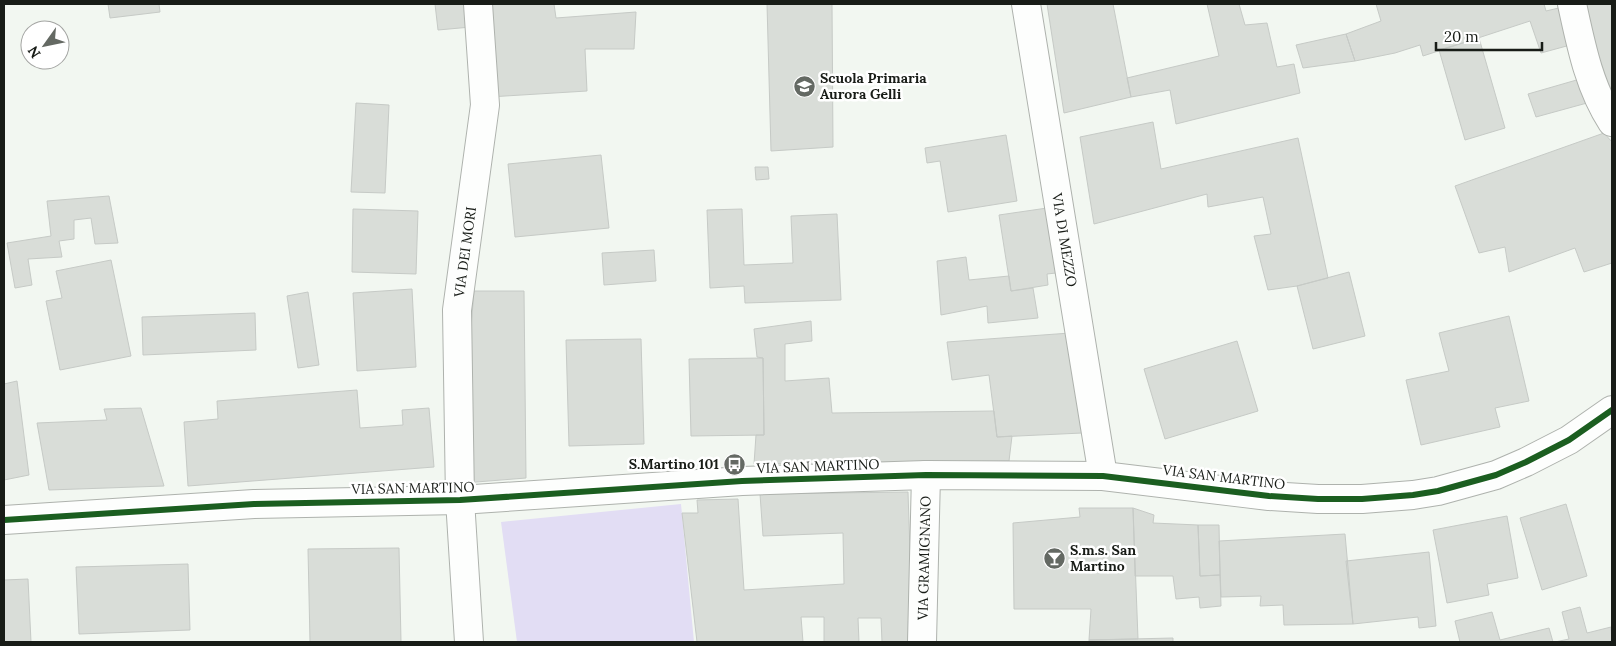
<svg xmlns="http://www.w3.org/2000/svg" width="1616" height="646" font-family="Lora,serif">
<rect width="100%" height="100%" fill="#f2f7f1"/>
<!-- green -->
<path fill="#e2ddf4" d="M 681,504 L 694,642 L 517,642 L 501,522 Z"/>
<!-- building -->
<path fill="#d9ddd8" stroke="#c6cac6" d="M 108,4 L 159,4 L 160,12 L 110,18 Z
M 435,4 L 469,4 L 471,27 L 438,30 Z
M 484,4 L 554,4 L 556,18 L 636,12 L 634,49 L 585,49 L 587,91 L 489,97 Z
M 767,4 L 832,4 L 833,147 L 771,151 Z
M 1047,4 L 1113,4 L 1131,97 L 1064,113 Z
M 1207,4 L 1239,4 L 1245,25 L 1267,23 L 1277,67 L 1294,64 L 1300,93 L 1176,124 L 1170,90 L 1131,97 L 1127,78 L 1219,56 Z
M 1376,4 L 1544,4 L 1546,11 L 1563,7 L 1574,44 L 1541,53 L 1530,21 L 1423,56 L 1420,45 L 1395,53 L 1355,61 L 1346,34 L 1381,21 Z
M 1586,4 L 1612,4 L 1612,94 L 1599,68 Z
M 1346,34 L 1355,61 L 1303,68 L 1296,45 Z
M 1479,38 L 1505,128 L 1465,140 L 1439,50 Z
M 1580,79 L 1587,103 L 1536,117 L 1528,94 Z
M 356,103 L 389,105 L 385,193 L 351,192 Z
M 1153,122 L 1161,169 L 1298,138 L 1328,278 L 1297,286 L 1268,290 L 1254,236 L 1271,234 L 1263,197 L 1208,207 L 1207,194 L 1094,224 L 1080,137 Z
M 1604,133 L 1612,142 L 1612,263 L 1584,272 L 1575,248 L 1509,272 L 1505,247 L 1479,253 L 1455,186 Z
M 1006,135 L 1017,201 L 948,212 L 940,161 L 927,163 L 925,148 Z
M 601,155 L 609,228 L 515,237 L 508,164 Z
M 755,167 L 768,167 L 769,179 L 756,180 Z
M 109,196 L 118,243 L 95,244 L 91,218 L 74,220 L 74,239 L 59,241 L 62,257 L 28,259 L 32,285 L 15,288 L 7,243 L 51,236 L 47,201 Z
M 1054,207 L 1065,272 L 1047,274 L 1048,285 L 1011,291 L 999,215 Z
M 353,209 L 418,211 L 416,274 L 352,272 Z
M 742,209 L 744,265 L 793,263 L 791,216 L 837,214 L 841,300 L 745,303 L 744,286 L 710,288 L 707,210 Z
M 654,250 L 656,281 L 604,285 L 602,253 Z
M 966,257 L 969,280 L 1009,276 L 1011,291 L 1033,288 L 1038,318 L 988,323 L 987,306 L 941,315 L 937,261 Z
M 111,260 L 131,356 L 60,370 L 46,301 L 62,298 L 56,271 Z
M 1349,272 L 1365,336 L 1313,349 L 1297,286 Z
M 412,289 L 416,367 L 357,371 L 353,293 Z
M 474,291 L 524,291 L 526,478 L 464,483 L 463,426 Z
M 308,292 L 319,365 L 298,368 L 287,296 Z
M 255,313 L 256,350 L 143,355 L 142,317 Z
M 1509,316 L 1529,401 L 1495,408 L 1500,427 L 1421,445 L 1406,380 L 1449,371 L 1439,333 Z
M 811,321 L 812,341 L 785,344 L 785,381 L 829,378 L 832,413 L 994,411 L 997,437 L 1012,436 L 1009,461 L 754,464 L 756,435 L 764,435 L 763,358 L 757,357 L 754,329 Z
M 1070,333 L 1082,433 L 997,437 L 989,375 L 952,380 L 947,342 Z
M 641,339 L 644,444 L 569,446 L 566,340 Z
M 1237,341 L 1258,411 L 1165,439 L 1144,369 Z
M 763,358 L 764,435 L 691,436 L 689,359 Z
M 17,381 L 29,475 L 4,480 L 4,384 Z
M 357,390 L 360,428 L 403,425 L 402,410 L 429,408 L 434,467 L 188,486 L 184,422 L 218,419 L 217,401 Z
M 141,408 L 164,486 L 49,490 L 37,423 L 107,420 L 104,409 Z
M 908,492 L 913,642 L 882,642 L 881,618 L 858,618 L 859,642 L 824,642 L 824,617 L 801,617 L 803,642 L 697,642 L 682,513 L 698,513 L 697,500 L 738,499 L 744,590 L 844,584 L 843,533 L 763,536 L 760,494 Z
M 1566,504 L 1587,576 L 1542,590 L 1520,518 Z
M 1079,508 L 1133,508 L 1138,639 L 1089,640 L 1091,609 L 1014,609 L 1013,523 L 1080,517 Z
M 1133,508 L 1154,515 L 1153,523 L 1198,525 L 1200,576 L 1220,575 L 1221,606 L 1200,608 L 1199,597 L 1176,599 L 1173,576 L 1135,576 Z
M 1507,516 L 1518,578 L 1487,584 L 1489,595 L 1447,603 L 1433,530 Z
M 1198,525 L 1219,525 L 1220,575 L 1200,576 Z
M 1345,534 L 1353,624 L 1284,625 L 1283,605 L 1260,606 L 1261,596 L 1221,597 L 1219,541 Z
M 399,548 L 401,642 L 310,642 L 308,549 Z
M 1429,552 L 1436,626 L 1419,628 L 1418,617 L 1353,624 L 1346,561 Z
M 188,564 L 190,630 L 79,634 L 76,567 Z
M 28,579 L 31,642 L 4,642 L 4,580 Z
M 1580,607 L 1587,633 L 1611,627 L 1612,642 L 1555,642 L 1569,639 L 1562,612 Z
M 1492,612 L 1500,640 L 1549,628 L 1553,642 L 1460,642 L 1455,621 Z
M 1173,638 L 1173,642 L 1089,642 L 1089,640 Z"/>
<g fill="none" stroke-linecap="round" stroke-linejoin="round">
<defs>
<g id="minor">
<path id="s1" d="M 1026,4 L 1103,476"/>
<path d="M 1572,4 C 1581,45 1589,87 1612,122"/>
<path d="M 4,520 L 254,504 L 460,500 L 742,481 L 926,475 L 1103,476 L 1269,496 L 1318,499 L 1362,499 L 1413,495 L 1438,491 L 1496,475 L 1526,462 L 1569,440 L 1612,410"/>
<path id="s2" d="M 469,642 L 460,500 L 457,310 L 485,105 L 478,4"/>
<path id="s3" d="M 922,642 L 926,475"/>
</g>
</defs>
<!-- minor casing -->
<use href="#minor" stroke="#aeb2ad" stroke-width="30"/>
<!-- minor -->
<use href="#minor" stroke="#fdfefd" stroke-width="28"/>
<defs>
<path id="cycleway" d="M 4,520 L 254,504 L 460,500 L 742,481 L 926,475 L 1103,476 L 1269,496 L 1318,499 L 1362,499 L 1413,495 L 1438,491 L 1496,475 L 1526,462 L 1569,440 L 1612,410"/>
</defs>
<!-- cycleway casing -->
<use href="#cycleway" stroke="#fff" stroke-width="9"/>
<!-- cycleway -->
<use href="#cycleway" stroke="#1b5e20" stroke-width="6"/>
</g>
<!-- icons -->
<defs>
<symbol id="school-disc" viewBox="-11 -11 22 22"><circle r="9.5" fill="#646963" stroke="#fff"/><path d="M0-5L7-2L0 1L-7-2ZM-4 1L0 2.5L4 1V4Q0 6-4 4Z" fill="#fff"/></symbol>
<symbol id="bus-disc" viewBox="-11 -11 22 22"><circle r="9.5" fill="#646963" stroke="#fff"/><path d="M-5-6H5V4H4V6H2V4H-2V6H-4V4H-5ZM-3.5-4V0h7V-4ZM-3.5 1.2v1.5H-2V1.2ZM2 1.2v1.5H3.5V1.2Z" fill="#fff"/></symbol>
<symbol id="bar-disc" viewBox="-11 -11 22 22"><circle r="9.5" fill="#646963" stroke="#fff"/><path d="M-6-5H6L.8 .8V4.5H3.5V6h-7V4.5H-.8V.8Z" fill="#fff"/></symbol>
</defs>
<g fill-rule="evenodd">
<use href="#school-disc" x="792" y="74" width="25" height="25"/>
<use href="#bus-disc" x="722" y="452" width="25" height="25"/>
<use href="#bar-disc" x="1042" y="546" width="25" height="25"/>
</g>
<g text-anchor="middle" stroke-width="5" stroke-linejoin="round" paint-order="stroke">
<!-- poi labels -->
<g font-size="14" font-weight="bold" fill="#181c17" stroke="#fff" text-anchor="start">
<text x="820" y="83">Scuola Primaria<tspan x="820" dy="16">Aurora Gelli</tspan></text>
<text x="719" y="469" text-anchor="end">S.Martino 101</text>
<text x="1070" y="555">S.m.s. San<tspan x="1070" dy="16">Martino</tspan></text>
</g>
<!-- street labels -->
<g font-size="14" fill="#181c17" stroke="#fff">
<text dy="5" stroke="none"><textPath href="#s1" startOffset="239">VIA DI MEZZO</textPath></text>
<text dy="5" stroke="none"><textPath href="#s2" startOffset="391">VIA DEI MORI</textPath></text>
<text transform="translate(818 466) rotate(-2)" y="5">VIA SAN MARTINO</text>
<text transform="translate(1224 477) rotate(7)" y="5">VIA SAN MARTINO</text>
<text transform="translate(413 488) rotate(-1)" y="5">VIA SAN MARTINO</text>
<text dy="5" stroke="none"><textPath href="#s3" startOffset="84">VIA GRAMIGNANO</textPath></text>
</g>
</g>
<!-- border -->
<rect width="1616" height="646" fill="none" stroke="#181c17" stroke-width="10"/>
<!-- north arrow -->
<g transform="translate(45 45) rotate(237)"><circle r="24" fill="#ffffff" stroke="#a3a4a2"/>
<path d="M0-4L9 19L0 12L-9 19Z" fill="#646963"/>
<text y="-8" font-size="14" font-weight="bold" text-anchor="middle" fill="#181c17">N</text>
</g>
<!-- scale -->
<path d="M1436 42v8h106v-8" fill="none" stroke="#181c17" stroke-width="2.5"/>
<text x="1444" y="42" font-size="15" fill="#181c17" stroke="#ffffff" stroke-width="4" paint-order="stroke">20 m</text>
</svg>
